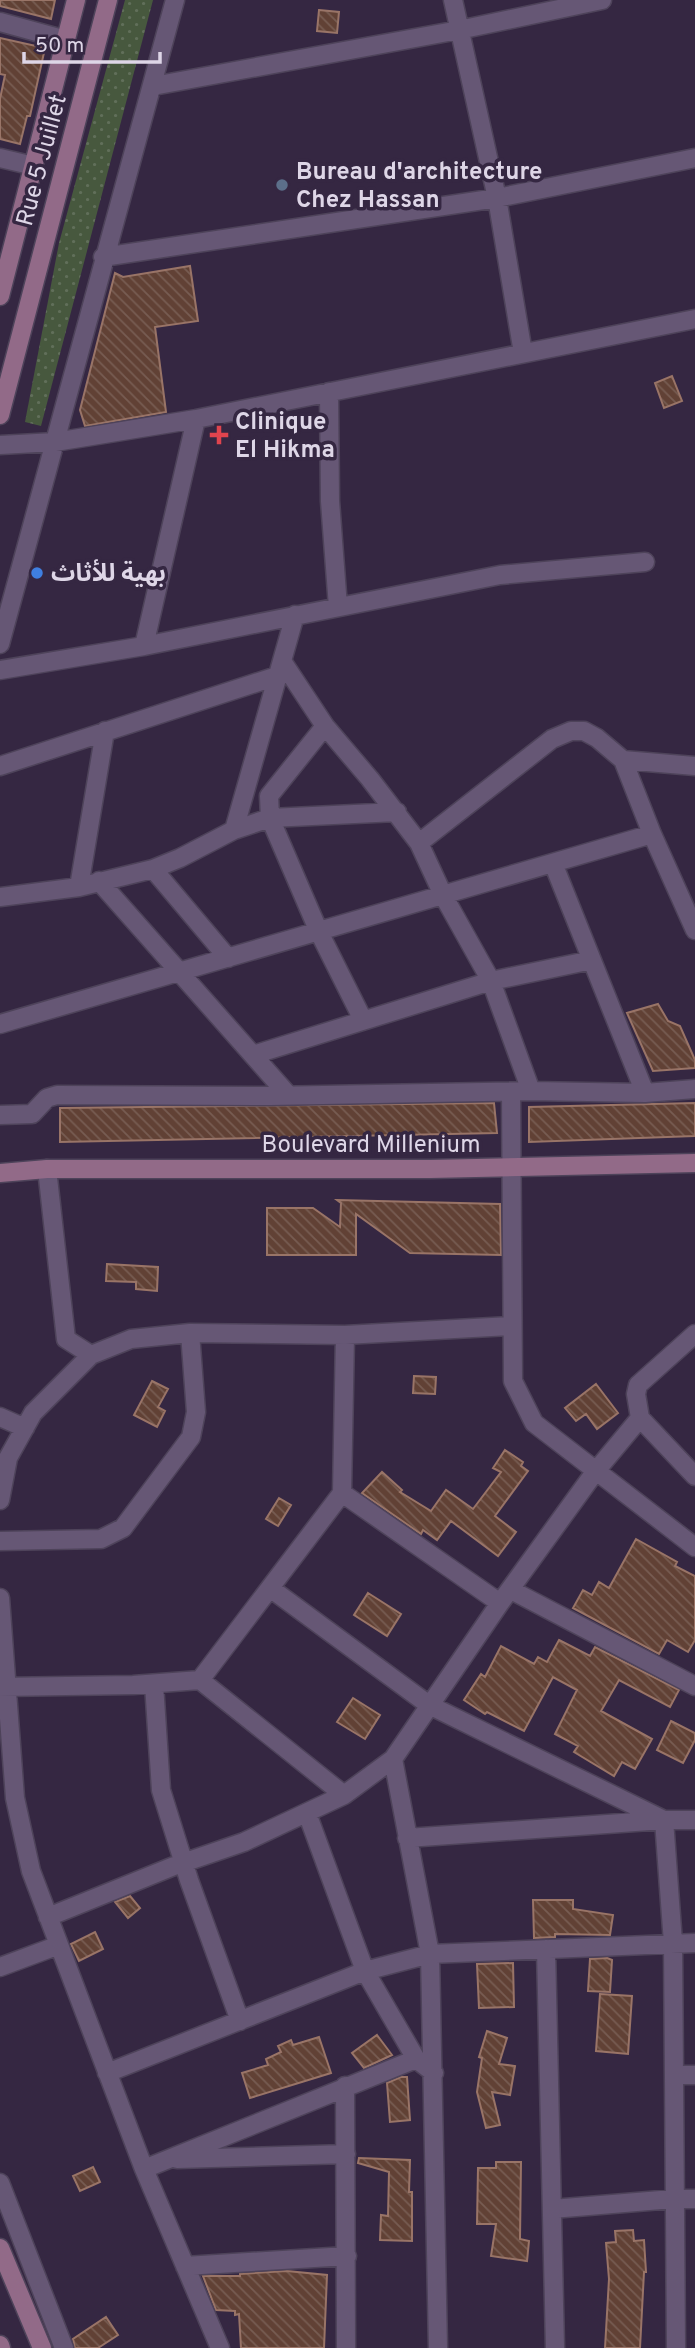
<svg xmlns="http://www.w3.org/2000/svg" width="695" height="2348" font-family="Overpass,'Noto Sans Arabic',sans-serif">
<defs>
<pattern id="grass-dots" width="8" height="8" patternUnits="userSpaceOnUse" patternTransform="scale(1.75)"><rect width="8" height="8" fill="#47583e"/><path d="M2 2h.1M6 6h.1" fill="none" stroke="#616f5a" stroke-width="1.8" stroke-linecap="round"/></pattern>
<pattern id="building-back-hatch" width="6" height="6" patternUnits="userSpaceOnUse" patternTransform="scale(1.75)"><rect width="6" height="6" fill="#614135"/><path d="M-1 5l2 2M0 0l6 6M5-1l2 2" fill="none" stroke="#775c52"/></pattern>
</defs>
<rect width="100%" height="100%" fill="#352742"/>
<!-- grass -->
<path fill="url(#grass-dots)" d="M 125,0 L 153,0 L 41,426 L 25,422 L 59,243 Z"/>
<!-- building -->
<path fill="url(#building-back-hatch)" stroke="#997467" stroke-width="2" d="M 0,0 L 55,0 L 51,19 L 0,6 Z
M 319,10 L 339,12 L 337,33 L 317,31 Z
M 0,38 L 45,48 L 30,116 L 27,116 L 20,144 L 0,139 L 0,99 L 5,75 L 0,74 Z
M 190,266 L 198,321 L 155,327 L 166,412 L 85,426 L 80,410 L 115,273 L 123,277 Z
M 672,376 L 682,401 L 664,408 L 655,383 Z
M 658,1004 L 668,1021 L 680,1026 L 695,1060 L 695,1068 L 653,1071 L 627,1013 Z
M 494,1103 L 497,1133 L 60,1142 L 60,1108 Z
M 695,1103 L 695,1136 L 529,1142 L 529,1107 Z
M 337,1200 L 500,1204 L 501,1255 L 410,1253 L 356,1214 L 356,1255 L 267,1255 L 267,1208 L 313,1208 L 340,1227 L 341,1203 Z
M 107,1264 L 158,1267 L 157,1291 L 136,1289 L 136,1282 L 106,1281 Z
M 414,1376 L 436,1377 L 435,1394 L 413,1393 Z
M 152,1381 L 168,1389 L 158,1407 L 165,1411 L 157,1427 L 134,1415 Z
M 596,1384 L 618,1413 L 597,1429 L 586,1414 L 576,1421 L 565,1408 Z
M 505,1450 L 523,1462 L 521,1466 L 528,1471 L 495,1516 L 516,1532 L 498,1556 L 451,1521 L 437,1540 L 423,1530 L 421,1534 L 362,1493 L 382,1472 L 402,1490 L 400,1492 L 431,1511 L 446,1490 L 473,1509 L 501,1472 L 493,1468 Z
M 279,1498 L 291,1505 L 278,1526 L 266,1519 Z
M 636,1539 L 677,1562 L 675,1566 L 695,1576 L 695,1640 L 688,1652 L 667,1640 L 659,1654 L 573,1608 L 583,1590 L 592,1595 L 599,1582 L 609,1588 Z
M 368,1593 L 401,1614 L 387,1636 L 354,1615 Z
M 559,1640 L 590,1656 L 595,1647 L 679,1690 L 670,1707 L 619,1680 L 601,1711 L 652,1739 L 635,1769 L 622,1762 L 614,1776 L 574,1752 L 578,1746 L 555,1734 L 577,1690 L 553,1677 L 524,1731 L 487,1712 L 485,1714 L 464,1700 L 481,1674 L 485,1677 L 501,1646 L 534,1664 L 538,1657 L 547,1662 Z
M 353,1698 L 380,1715 L 365,1739 L 337,1722 Z
M 671,1721 L 695,1733 L 695,1740 L 683,1763 L 657,1750 Z
M 130,1896 L 140,1908 L 128,1918 L 115,1902 Z
M 533,1900 L 573,1900 L 573,1909 L 613,1915 L 610,1935 L 555,1934 L 555,1937 L 534,1938 Z
M 95,1932 L 103,1949 L 79,1961 L 71,1944 Z
M 607,1958 L 612,1960 L 610,1992 L 588,1991 L 590,1959 Z
M 513,1963 L 514,2007 L 479,2008 L 477,1964 Z
M 600,1994 L 632,1996 L 628,2054 L 596,2051 Z
M 487,2031 L 507,2038 L 499,2064 L 515,2066 L 510,2095 L 492,2092 L 500,2125 L 486,2128 L 477,2092 L 482,2058 L 479,2057 Z
M 377,2035 L 392,2055 L 364,2068 L 352,2053 Z
M 319,2037 L 331,2073 L 250,2098 L 242,2073 L 268,2065 L 266,2059 L 281,2052 L 278,2046 L 291,2040 L 293,2045 Z
M 401,2077 L 407,2077 L 410,2120 L 390,2122 L 387,2083 Z
M 359,2158 L 410,2160 L 409,2192 L 412,2192 L 412,2241 L 380,2240 L 381,2215 L 388,2216 L 389,2172 L 358,2163 Z
M 496,2162 L 521,2162 L 520,2239 L 529,2241 L 527,2261 L 491,2256 L 496,2224 L 477,2224 L 478,2168 L 496,2168 Z
M 93,2167 L 100,2182 L 80,2191 L 73,2176 Z
M 633,2230 L 634,2241 L 644,2240 L 646,2272 L 644,2272 L 640,2348 L 605,2348 L 609,2279 L 606,2243 L 616,2242 L 615,2231 Z
M 287,2271 L 327,2275 L 324,2348 L 241,2348 L 239,2314 L 235,2315 L 235,2311 L 216,2310 L 203,2276 L 240,2276 L 240,2274 Z
M 106,2317 L 118,2335 L 98,2348 L 75,2348 L 73,2339 Z"/>
<g fill="none" stroke-linecap="round" stroke-linejoin="round">
<defs>
<path id="minor" d="M 453,0 L 497,198 L 523,353
M 0,22 L 66,40
M 153,86 L 459,30 L 602,0
M 0,158 L 34,166
M 103,257 L 497,198 L 695,158
M 329,392 L 330,501 L 338,607
M 0,445 L 55,442 L 196,419 L 695,319
M 0,644 L 175,0
M 144,646 L 196,419
M 282,661 L 325,726 L 370,779 L 419,843 L 443,895 L 491,981 L 531,1091
M 0,670 L 144,646 L 500,575 L 645,562
M 325,726 L 269,796 L 270,818 L 319,932 L 363,1020
M 623,760 L 695,766
M 0,766 L 277,676
M 234,830 L 295,615
M 419,843 L 552,739 L 571,731 L 584,731 L 597,738 L 623,760 L 652,834 L 695,930
M 553,863 L 645,1093
M 153,869 L 228,958
M 99,881 L 289,1096
M 79,887 L 105,731
M 0,897 L 79,887 L 153,869 L 180,858 L 234,830 L 270,818 L 397,812
M 0,1024 L 652,834
M 253,1055 L 491,981 L 592,960
M 511,1093 L 513,1381 L 534,1423 L 695,1547
M 0,1115 L 32,1114 L 47,1098 L 57,1095 L 270,1096 L 531,1091 L 645,1093 L 695,1089
M 47,1169 L 66,1339 L 91,1355
M 0,1417 L 25,1428
M 640,1418 L 695,1476
M 342,1493 L 500,1603
M 0,1500 L 8,1458 L 33,1413 L 91,1355 L 131,1339 L 190,1333 L 345,1335 L 511,1326
M 0,1541 L 101,1539 L 123,1528 L 191,1437 L 196,1412 L 190,1333
M 270,1588 L 429,1705 L 664,1820 L 673,1943 L 676,2348
M 511,1590 L 695,1686
M 0,1598 L 15,1798 L 31,1871 L 144,2169 L 220,2348
M 200,1680 L 342,1493 L 345,1335
M 154,1684 L 161,1790 L 189,1880 L 240,2021
M 0,1687 L 133,1685 L 200,1680 L 344,1795
M 393,1759 L 430,1954 L 438,2348
M 307,1813 L 365,1971 L 416,2059
M 407,1838 L 664,1820 L 695,1820
M 48,1917 L 174,1866 L 244,1842 L 344,1795 L 393,1759 L 500,1603 L 595,1472 L 640,1418 L 636,1394 L 638,1385 L 695,1334
M 546,1949 L 555,2348
M 0,1967 L 59,1945
M 107,2073 L 365,1971 L 430,1954 L 695,1943
M 675,2075 L 695,2075
M 345,2086 L 346,2348
M 177,2159 L 346,2154
M 144,2169 L 416,2059 L 434,2073
M 0,2183 L 64,2348
M 552,2209 L 673,2199 L 695,2199
M 185,2266 L 347,2256"/>
<path id="secondary" d="M 0,296 L 76,0
M 0,415 L 108,0
M 0,1173 L 47,1169 L 430,1169 L 695,1163
M 0,2248 L 42,2348
M 0,2345 L 1,2348"/>
</defs>
<!-- minor casing -->
<use href="#minor" stroke="#4e435a" stroke-width="21"/>
<!-- secondary casing -->
<use href="#secondary" stroke="#4e435a" stroke-width="21"/>
<!-- minor -->
<use href="#minor" stroke="#665775" stroke-width="18"/>
<!-- secondary -->
<use href="#secondary" stroke="#926a88" stroke-width="18"/>
</g>
<!-- markers -->
<circle fill="#5c6f8a" stroke="#352742" stroke-width="2.5" cx="282" cy="185" r="7"/>
<path fill="#e0444e" stroke="#352742" stroke-width="2.5" d="M215.5 424.5h7v7h7v7h-7v7h-7v-7h-7v-7h7z"/>
<circle fill="#3f7fe0" stroke="#352742" stroke-width="2.5" cx="37" cy="573" r="7"/>
<g text-anchor="middle" stroke-width="7" stroke-linejoin="round" paint-order="stroke">
<!-- street labels -->
<g font-size="24" fill="#ded6e7" stroke="#352742">
<text transform="translate(41 160) rotate(-75)" y="8">Rue 5 Juillet</text>
<text x="371" y="1152">Boulevard Millenium</text>
</g>
<!-- poi labels -->
<g font-size="24" font-weight="bold" fill="#ded6e7" stroke="#352742" text-anchor="start">
<text x="296" y="179">Bureau d'architecture<tspan x="296" dy="28">Chez Hassan</tspan></text>
<text x="235" y="429">Clinique<tspan x="235" dy="28">El Hikma</tspan></text>
<text x="51" y="581">بهية للأثاث</text>
</g>
</g>
<!-- scale -->
<path d="M24 52v10h136v-10" fill="none" stroke="#ded6e7" stroke-width="3.5"/>
<text x="35" y="52" font-size="21" fill="#ded6e7" stroke="#352742" stroke-width="5" paint-order="stroke">50 m</text>
</svg>
